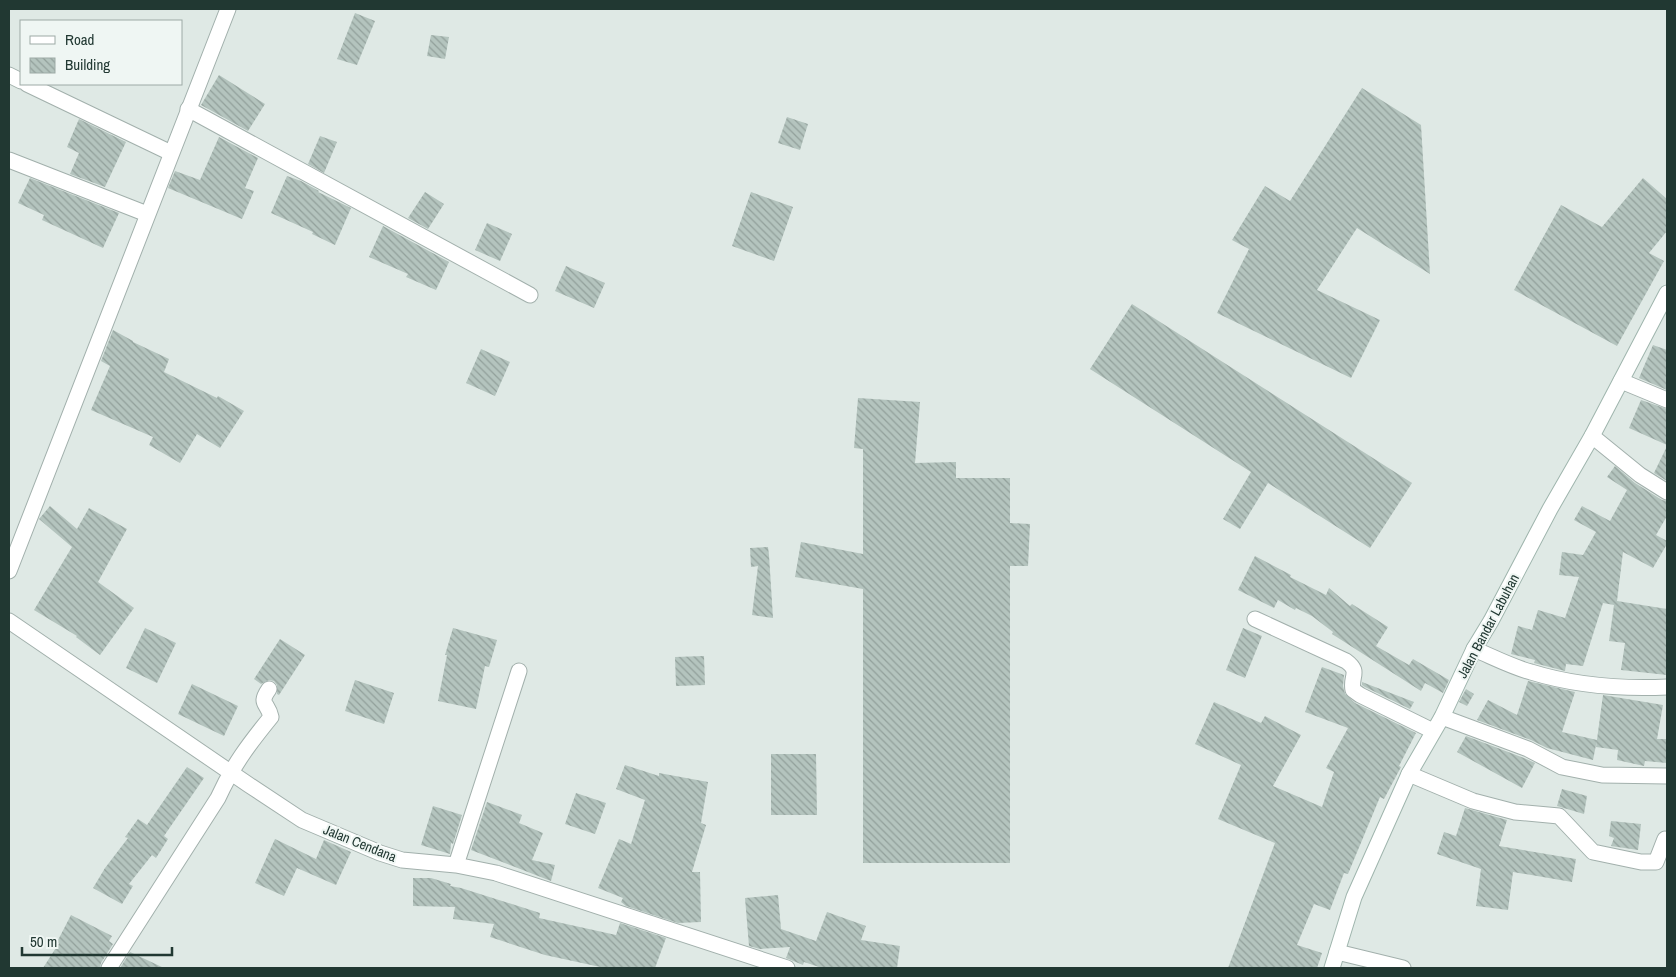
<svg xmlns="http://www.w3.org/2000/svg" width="1676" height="977" font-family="'Archivo Narrow',sans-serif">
<defs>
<pattern id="building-back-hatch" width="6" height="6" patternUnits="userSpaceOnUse" patternTransform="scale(1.25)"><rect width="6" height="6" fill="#b4c4be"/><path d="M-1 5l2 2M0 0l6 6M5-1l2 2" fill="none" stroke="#92a09b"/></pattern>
</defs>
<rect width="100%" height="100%" fill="#dfe9e5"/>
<!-- building -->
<path fill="url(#building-back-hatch)" d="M 355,13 L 375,21 L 357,65 L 337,59 Z
M 431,35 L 449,37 L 445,59 L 427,56 Z
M 219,75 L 265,104 L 248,131 L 201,105 Z
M 1362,88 L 1421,125 L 1430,274 L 1357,228 L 1317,290 L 1380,320 L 1351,378 L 1217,313 L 1249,249 L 1232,240 L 1265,186 L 1290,201 Z
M 787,117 L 808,124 L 800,150 L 778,143 Z
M 79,119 L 126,142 L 105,187 L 70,174 L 79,153 L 67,147 Z
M 320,136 L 337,142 L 324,173 L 308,164 Z
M 219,137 L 258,158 L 245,188 L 254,191 L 242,219 L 168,188 L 175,171 L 200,180 Z
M 287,176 L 301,181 L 319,191 L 318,192 L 351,208 L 335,245 L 312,234 L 313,232 L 271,213 Z
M 30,178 L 119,213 L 103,248 L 42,220 L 44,215 L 18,203 Z
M 1643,178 L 1667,199 L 1667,231 L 1649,253 L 1664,261 L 1617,346 L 1514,290 L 1561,205 L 1602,227 Z
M 425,192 L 444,204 L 428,229 L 408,218 Z
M 751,192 L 793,207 L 774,261 L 732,246 Z
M 487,223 L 512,234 L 500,261 L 475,250 Z
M 383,226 L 449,262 L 436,290 L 406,277 L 408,274 L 369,257 Z
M 566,266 L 605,283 L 594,308 L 555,291 Z
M 1132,304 L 1412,483 L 1370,548 L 1268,483 L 1240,529 L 1223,519 L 1251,472 L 1090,369 Z
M 113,330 L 133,341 L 133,342 L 169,359 L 164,372 L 217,398 L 218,396 L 244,411 L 220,448 L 197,434 L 180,463 L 149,445 L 153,437 L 91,410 L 110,366 L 101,361 Z
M 1653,345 L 1667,350 L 1667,390 L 1639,378 Z
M 481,349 L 510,362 L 495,396 L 466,383 Z
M 858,398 L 920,402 L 915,463 L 956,462 L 956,478 L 1010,478 L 1010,523 L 1030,524 L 1028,566 L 1010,566 L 1010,863 L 863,863 L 863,589 L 795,577 L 801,542 L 863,554 L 863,449 L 854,448 Z
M 1641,400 L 1667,409 L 1667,445 L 1629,428 Z
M 1667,446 L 1667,481 L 1654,473 Z
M 1615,466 L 1635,483 L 1662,500 L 1667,501 L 1667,516 L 1656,535 L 1667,541 L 1667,544 L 1653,568 L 1623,552 L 1617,601 L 1667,609 L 1667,675 L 1621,670 L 1625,643 L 1609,641 L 1614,605 L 1603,603 L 1583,666 L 1566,664 L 1565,671 L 1534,663 L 1535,660 L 1511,654 L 1518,626 L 1532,630 L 1538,610 L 1565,618 L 1579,577 L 1559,575 L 1562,552 L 1583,555 L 1596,532 L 1574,520 L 1582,506 L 1610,521 L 1627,490 L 1607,477 Z
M 50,506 L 77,529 L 89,508 L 127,529 L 98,582 L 134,608 L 100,655 L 76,637 L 77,636 L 34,610 L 72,547 L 39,519 Z
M 768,547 L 769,555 L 773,618 L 752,615 L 758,566 L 751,567 L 750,548 Z
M 1255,556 L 1291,575 L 1290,577 L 1326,595 L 1329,588 L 1350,606 L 1352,604 L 1388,627 L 1376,646 L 1409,665 L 1413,659 L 1449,680 L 1443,693 L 1425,683 L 1421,691 L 1332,634 L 1333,632 L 1312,616 L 1296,608 L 1295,610 L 1278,600 L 1274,608 L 1238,590 Z
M 145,628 L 176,643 L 157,683 L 126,668 Z
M 453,628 L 497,640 L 489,667 L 485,666 L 476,709 L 438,701 L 447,655 L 445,655 Z
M 1243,628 L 1262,636 L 1245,678 L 1226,670 Z
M 280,639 L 305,655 L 279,695 L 277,694 L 277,685 L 274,681 L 269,680 L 261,684 L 254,679 Z
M 704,656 L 705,685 L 676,686 L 675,657 Z
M 1322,667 L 1344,675 L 1343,686 L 1345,694 L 1355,703 L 1416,733 L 1399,766 L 1401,767 L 1384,799 L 1380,797 L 1348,874 L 1344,873 L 1330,910 L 1314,904 L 1297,945 L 1322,953 L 1317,968 L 1228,968 L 1275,843 L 1218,819 L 1241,765 L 1195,744 L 1214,702 L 1261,723 L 1265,716 L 1301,735 L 1273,786 L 1322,807 L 1334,772 L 1326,768 L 1348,728 L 1305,712 Z
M 355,680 L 394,693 L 384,724 L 345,711 Z
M 1528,681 L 1575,692 L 1562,732 L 1597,740 L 1593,760 L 1547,748 L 1531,740 L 1477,720 L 1488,700 L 1517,715 Z
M 1362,682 L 1414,702 L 1410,709 L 1365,687 L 1362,685 Z
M 192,684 L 238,706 L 224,736 L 178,714 Z
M 1466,689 L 1474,694 L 1467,706 L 1459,702 Z
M 1603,695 L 1663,705 L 1657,739 L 1667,739 L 1667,763 L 1645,761 L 1644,766 L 1617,760 L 1618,750 L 1596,747 Z
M 1466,736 L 1524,758 L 1535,763 L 1522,788 L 1457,752 Z
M 771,754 L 816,754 L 817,815 L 771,815 Z
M 625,765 L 659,776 L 659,773 L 708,782 L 701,823 L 706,825 L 692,872 L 700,872 L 701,922 L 678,923 L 626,906 L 621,902 L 623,898 L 598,888 L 619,839 L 631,844 L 645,800 L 616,789 Z
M 187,767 L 204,778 L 164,836 L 168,839 L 156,858 L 152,855 L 129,884 L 133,886 L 122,904 L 93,888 L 105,868 L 128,838 L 125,837 L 138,819 L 147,825 Z
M 1562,789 L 1587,796 L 1584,814 L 1557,806 Z
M 576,793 L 606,803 L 595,834 L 565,824 Z
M 487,802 L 522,815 L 519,823 L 543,833 L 532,860 L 555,865 L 551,881 L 471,850 Z
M 433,806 L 462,815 L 453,844 L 451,843 L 450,854 L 421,845 Z
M 1465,808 L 1507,820 L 1499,846 L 1576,859 L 1572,882 L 1513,872 L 1508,910 L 1476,906 L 1481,869 L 1437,854 L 1444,832 L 1456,836 Z
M 1611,821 L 1641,824 L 1638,850 L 1611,846 L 1614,838 L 1609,836 Z
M 275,839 L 316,859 L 324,840 L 351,852 L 336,885 L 297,868 L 284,896 L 255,883 Z
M 413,878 L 431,878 L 451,884 L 450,886 L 461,888 L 540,913 L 539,918 L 616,935 L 620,923 L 666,938 L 655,968 L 605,968 L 545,955 L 490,937 L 494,924 L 453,919 L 455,907 L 413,906 Z
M 778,895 L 781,929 L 816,941 L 827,912 L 866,926 L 861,940 L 900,946 L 897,968 L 822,968 L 804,962 L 803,965 L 786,958 L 790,947 L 760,949 L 749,946 L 745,898 Z
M 71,915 L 112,936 L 109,941 L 113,944 L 101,963 L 100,968 L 43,968 L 59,943 L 57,942 Z
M 130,952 L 164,968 L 120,968 Z"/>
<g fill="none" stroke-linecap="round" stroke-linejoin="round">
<defs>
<path id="minor" d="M 9,75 L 21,81
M 27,84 L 171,153
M 188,109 L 530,295
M 9,160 L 147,214
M 1621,381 L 1667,400
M 1592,436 L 1640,475 L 1667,492
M 1255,619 L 1346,661 C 1361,672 1350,676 1353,690 L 1360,695 L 1433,731
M 9,621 L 249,785 L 302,820 L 380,853 L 402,860 L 456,865 L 496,873 L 787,968
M 1474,649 C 1493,657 1512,667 1531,672 C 1576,686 1621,689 1667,687
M 1442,717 L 1528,749 L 1562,767 L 1602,775 L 1667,776
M 1409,774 L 1473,801 L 1515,812 L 1559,816 L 1593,852 L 1641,862 L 1656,862 L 1665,839 L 1667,840
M 456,865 L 519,671
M 1337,952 L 1403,968
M 109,968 L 218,798 C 233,765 249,744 271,717 C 268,702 258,705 269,689"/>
<path id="tertiary" d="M 9,571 L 228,9"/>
<path id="secondary" d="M 1332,968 L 1354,897 L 1409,774 L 1442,717 L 1474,649 L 1491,621 L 1550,509 L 1592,436 L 1667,293"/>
</defs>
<!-- minor casing -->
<use href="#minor" stroke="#a2b0ac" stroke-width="17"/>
<!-- tertiary casing -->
<use href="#tertiary" stroke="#a2b0ac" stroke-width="17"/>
<!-- secondary casing -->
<use href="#secondary" stroke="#9fb5ad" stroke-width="17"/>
<!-- minor -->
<use href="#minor" stroke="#fff" stroke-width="15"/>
<!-- tertiary -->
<use href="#tertiary" stroke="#fff" stroke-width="15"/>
<!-- secondary -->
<use href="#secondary" stroke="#fff" stroke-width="15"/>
</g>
<g text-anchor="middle" stroke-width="4" stroke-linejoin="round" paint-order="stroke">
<!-- street labels -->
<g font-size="14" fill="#213832" stroke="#eff6f3">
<text transform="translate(1488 626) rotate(-62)" y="5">Jalan Bandar Labuhan</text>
<text transform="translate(360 843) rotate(22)" y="5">Jalan Cendana</text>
</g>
</g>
<!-- border -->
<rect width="1676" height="977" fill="none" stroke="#213832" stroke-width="20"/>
<!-- legend -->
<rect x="20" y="20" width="162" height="65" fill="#eff6f3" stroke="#9daaa6"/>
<rect x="30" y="36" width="25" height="8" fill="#ffffff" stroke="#9daaa6"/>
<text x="65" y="45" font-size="15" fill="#213832">Road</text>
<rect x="30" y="58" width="25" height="15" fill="url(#building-back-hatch)" stroke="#9daaa6"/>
<text x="65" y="70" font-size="15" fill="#213832">Building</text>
<!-- scale -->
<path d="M22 947v8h150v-8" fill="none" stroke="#213832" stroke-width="2.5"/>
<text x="30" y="947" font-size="15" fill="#213832" stroke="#eff6f3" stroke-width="4" paint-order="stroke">50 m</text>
</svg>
